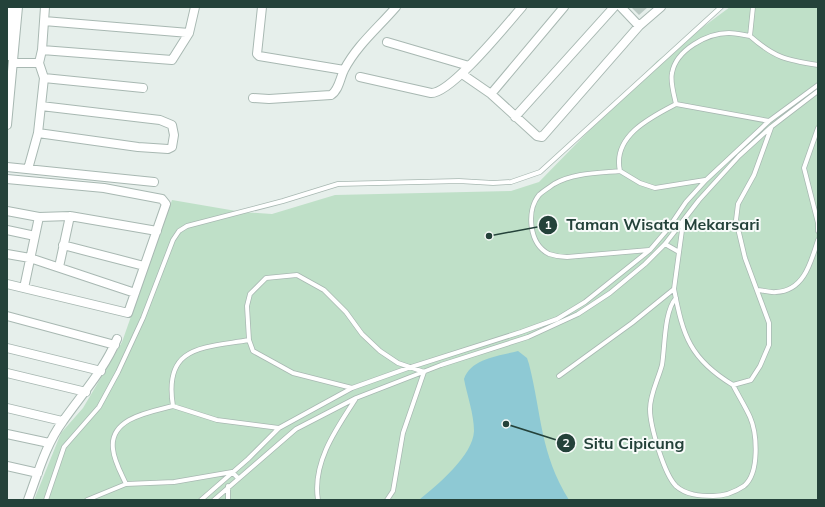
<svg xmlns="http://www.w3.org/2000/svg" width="825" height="507" font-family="Mulish,sans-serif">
<rect width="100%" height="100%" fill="#e6efeb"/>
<!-- green -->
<path fill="#bfe0c8" d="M 730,7 L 818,7 L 818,500 L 34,500 L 61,433 L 83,408 L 122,342 L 172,200 L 242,212 L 272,214 L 335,195 L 511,191 L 539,182 L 657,61 Z"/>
<!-- water -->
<path fill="#8ec9d4" d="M 518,351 L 527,358 L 529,364 C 542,416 540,453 569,500 L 419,500 C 437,485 473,456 474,431 C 474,414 467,395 464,379 C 471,358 499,356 518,351 Z"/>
<!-- building -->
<path fill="#bbcac4" d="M 631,7 L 648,7 L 639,15 Z"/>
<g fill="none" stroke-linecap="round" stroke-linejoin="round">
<defs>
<path id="lane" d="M 753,7 L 750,36 C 775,58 786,60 818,65
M 750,36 C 743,35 736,33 729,33 C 707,33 676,50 672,73 C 670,82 674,95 676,104 L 769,121
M 676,104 C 651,117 612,136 620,171 L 640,183 L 655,188 L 705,180
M 818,128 L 804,168 L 818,223 L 818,231
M 620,171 C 598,173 573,173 554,184 C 550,187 543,191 539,195 C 526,211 529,244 549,254 C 555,256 562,257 567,257 L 649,250
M 665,244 L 679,252
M 674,289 C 683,336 690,359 733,385 L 751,380 L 760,366 L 769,345 L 769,323 L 745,258 L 736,220 L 738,204 L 754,175 L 771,128
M 757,290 C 763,290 770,293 776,292 C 804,291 811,262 818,240
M 676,298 C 664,311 665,347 662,365 C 658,380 650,394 650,409 C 650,426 664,474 676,486 C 686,495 700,496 713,496 C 723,496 735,492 744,486 C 760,473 757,433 750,417 C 745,406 738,395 733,385
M 249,340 C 203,348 163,345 173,406 L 217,420 L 279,428
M 559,376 L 632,323 L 674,289 L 683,223
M 352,388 L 293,373 L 253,351 L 249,340 L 247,306 L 250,294 L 266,278 L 297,275 L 324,290 L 346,312 L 362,334 L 380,351 L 398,363 L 424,372 L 403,433 L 393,491 L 387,500
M 126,484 L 174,482 L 232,472 L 238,478
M 228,486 L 228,500
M 46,500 L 64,447 L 99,407 L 118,372 L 143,318 L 173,240 L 179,231 L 187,226 L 283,201 L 338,184 L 459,181 L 493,183 L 511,182 L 540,172 L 721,7
M 87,500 L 126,484 C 121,473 114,461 113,449 C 109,418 150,412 173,406
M 201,500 L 248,459 L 279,428 L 352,388 L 408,368 L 521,332 L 557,319 L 585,302 L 650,250 L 667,230 L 686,202 L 706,180 L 769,121 L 818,85
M 214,500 L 296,429 L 356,398 L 441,365 L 528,337 L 578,314 L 610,293 L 645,264 L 665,244 L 699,200 L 739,156 L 771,127 L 818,91
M 318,500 C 312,463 336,429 355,400"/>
<path id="street" d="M 262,7 L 257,54 L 259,56 L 344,70
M 621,7 L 639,26
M 44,21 L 189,33
M 387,42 L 469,66
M 42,50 L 172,60 L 189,33 L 195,7
M 7,56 L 12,7
M 13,63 L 39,63
M 462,74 L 491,94 L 537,136 L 542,137 L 639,26 L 661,7
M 360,77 L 431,93 C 451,94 507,24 522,7
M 44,78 L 143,88
M 491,94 L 564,7
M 253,98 L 269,99 L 331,95 C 339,90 340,78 344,70 C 357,45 378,28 396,7
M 515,117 L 614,7
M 7,125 L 18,7
M 38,133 L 138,147 L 168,149 L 172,147 L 174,135 L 172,125 L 160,120 L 41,106
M 7,167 L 154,182
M 28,169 L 38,133 L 44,78 L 39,63 L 42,50 L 45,7
M 7,179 L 104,188 L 162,199 L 166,204 L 128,313 L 7,284
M 7,211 L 39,217 L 70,216 L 157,231
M 7,230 L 35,236
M 63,245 L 144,266
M 7,254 L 30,258 L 135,293
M 59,267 L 70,216
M 24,288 L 39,217
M 7,316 L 115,345
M 7,348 L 101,371
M 7,373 L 86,392
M 7,408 L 62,421
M 7,434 L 49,443
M 7,466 L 38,473
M 28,500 C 38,473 46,444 63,421 C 82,394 104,370 117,339"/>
</defs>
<!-- lane casing -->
<use href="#lane" stroke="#a8b8b2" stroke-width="5.5"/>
<!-- street casing -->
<use href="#street" stroke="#a8b8b2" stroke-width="10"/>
<!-- lane -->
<use href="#lane" stroke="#fff" stroke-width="4"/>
<!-- street -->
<use href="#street" stroke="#fff" stroke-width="8"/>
</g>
<!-- callouts -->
<path fill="none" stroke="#24423a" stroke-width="1.5" d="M489 236L548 225M506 424L566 443"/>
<g fill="#24423a" stroke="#f7fbf9" stroke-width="1.5">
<circle cx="489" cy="236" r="4"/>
<circle cx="506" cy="424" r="4"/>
<circle cx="548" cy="225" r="10"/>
<circle cx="566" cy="443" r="10"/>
</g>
<g font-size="12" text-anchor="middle" font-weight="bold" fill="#fff">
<text x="548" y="229">1</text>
<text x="566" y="447">2</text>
</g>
<g font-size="16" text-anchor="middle" font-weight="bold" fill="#24423a" stroke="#f7fbf9" stroke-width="4" stroke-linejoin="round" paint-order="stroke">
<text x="663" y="230">Taman Wisata Mekarsari</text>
<text x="634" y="449">Situ Cipicung</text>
</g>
<!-- border -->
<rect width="825" height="507" fill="none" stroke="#24423a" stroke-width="16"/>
</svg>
